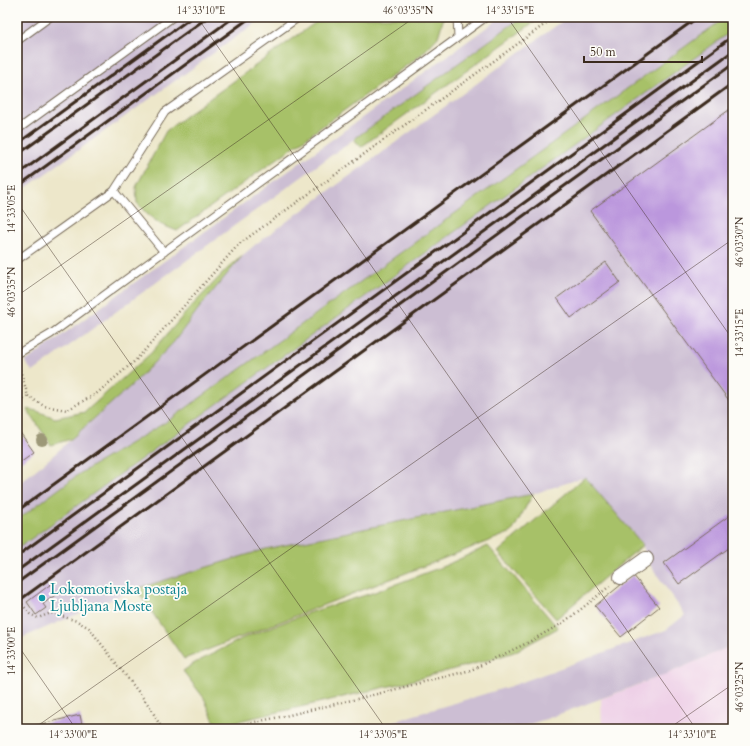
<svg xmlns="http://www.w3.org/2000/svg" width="750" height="746" font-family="Cardo,serif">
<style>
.built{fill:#eed0e7}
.industrial{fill:#ccbed3}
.green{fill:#a7c167;stroke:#717642}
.building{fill:#bb97dd}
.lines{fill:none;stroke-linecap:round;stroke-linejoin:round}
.service-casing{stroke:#796c5a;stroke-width:9}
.minor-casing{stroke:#796c5a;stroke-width:16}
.path{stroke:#796c5a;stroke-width:2.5;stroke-dasharray:1 3;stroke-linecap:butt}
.service{stroke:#fff;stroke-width:7}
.minor{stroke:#fff;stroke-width:14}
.rail{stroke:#3b2a1e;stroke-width:3}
.tree{fill:#9d9878}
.ticks{fill:none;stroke:#3b2a1e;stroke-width:1;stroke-opacity:0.45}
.culture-dot{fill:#0f9aa8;stroke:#fdfcf7;stroke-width:1.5}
.labels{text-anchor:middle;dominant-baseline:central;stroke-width:3.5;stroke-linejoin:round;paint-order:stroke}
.culture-label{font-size:15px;fill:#0d838f;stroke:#fdfcf7;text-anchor:start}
.neatline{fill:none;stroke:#3b2a1e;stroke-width:1.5}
.ticks-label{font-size:10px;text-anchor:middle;fill:#3b2a1e}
</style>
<rect width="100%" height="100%" fill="#fdfcf7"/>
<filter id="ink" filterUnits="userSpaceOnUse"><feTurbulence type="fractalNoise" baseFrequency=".025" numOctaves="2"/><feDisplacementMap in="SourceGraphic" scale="8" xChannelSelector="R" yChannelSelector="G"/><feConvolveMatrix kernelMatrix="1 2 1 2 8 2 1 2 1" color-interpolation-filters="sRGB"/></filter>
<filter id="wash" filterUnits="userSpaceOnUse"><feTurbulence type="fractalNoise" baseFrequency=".012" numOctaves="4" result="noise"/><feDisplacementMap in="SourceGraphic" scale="16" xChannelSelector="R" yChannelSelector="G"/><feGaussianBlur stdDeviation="0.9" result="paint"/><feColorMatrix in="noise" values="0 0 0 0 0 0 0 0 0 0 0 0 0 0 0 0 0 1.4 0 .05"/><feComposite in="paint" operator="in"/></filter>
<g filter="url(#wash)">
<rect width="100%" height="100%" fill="#ede7ca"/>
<path class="built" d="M733,645v84h-131l-1,-30 66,-25z"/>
<path class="industrial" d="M17,17h247l-247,177z
M501,17h21l-489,355 -8,-10z
M568,17h158l-555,402 -92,55 -62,46v-35l32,-26 84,-75 40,-41 27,-36 43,-52 13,-11z
M733,30v615l-66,29 -121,45 -29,9 -6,1h-143l143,-43 155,-56 19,-15 -39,-56 -3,-14 -58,-68 -52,17 -267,55 -130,40 -119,51v-91z"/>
<path class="green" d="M323,17h121l-6,20 -17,18 -244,176 -17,-7 -13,-10 -10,-11 -1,-16 30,-56 22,-17z
M522,17h19l-180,130 -7,-8z
M726,17h7v13l-716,519v-29l62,-46 92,-55z
M243,255l-43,52 -27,36 -40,41 -62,55 -20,6 -24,-36 10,2 18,7 30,-6 66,-59 37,-43 37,-39z
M585,477l58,68 -87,74 -58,-67z
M533,494l-21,38 -328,127 -48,-70 130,-40z
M488,546l70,82 -44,24 -22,7 -38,10 -51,14 -120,28 -53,12h-10l-6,-2 -10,-23 -21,-27 10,-7 50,-26 65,-25 64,-20 72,-27z"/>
<g id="blocks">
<path class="building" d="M733,107v299l-143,-195z
M606,262l14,20 -49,36 -14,-20z
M19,431l15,21 -17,12v-31z
M733,513v32l-54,39 -15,-21z
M633,575l26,32 -38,30 -26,-31z
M51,584l7,9 -15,11 3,4 -10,7 -9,-13z
M80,715l3,14h-59v-1z"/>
</g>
</g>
<g filter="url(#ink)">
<use href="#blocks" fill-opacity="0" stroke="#796c5a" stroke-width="1"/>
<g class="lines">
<defs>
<path id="service" d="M457,17l1,20
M17,41l33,-24
M17,130l156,-113
M114,191l50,61
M17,260l97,-69 51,-79 134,-95
M17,354l34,-20 435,-317"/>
<path id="minor" d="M621,577l25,-18"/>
</defs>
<use href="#service" class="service-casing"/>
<use href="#minor" class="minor-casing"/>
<path class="path" d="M28,396l16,10 23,4 29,-16 40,-34 103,-116 316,-227
M17,404l11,-8 -10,-33
M17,598l13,16 8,4 13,-5 26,8 12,7 61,79 12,22
M220,729l65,-13 80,-19 106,-27 56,-27 34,-19 19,-14 31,-25"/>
<use href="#service" class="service"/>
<use href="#minor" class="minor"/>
<path class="rail" d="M17,144l175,-127
M17,155l191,-138
M17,175l217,-158
M17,187l234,-170
M17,511l681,-494
M17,556l716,-520
M17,571l716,-520
M17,583l716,-519
M17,602l716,-519"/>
</g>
<circle class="tree" cx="42" cy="440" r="6"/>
</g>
<path class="ticks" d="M197,17l499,712M507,17l226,323M17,202l369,527M17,296l398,-279M17,644l59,85M33,729l700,-490M668,729l65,-45"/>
<circle class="culture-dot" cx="42" cy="598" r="4"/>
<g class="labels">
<g class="culture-label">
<text x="50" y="589">Lokomotivska postaja<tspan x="50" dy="17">Ljubljana Moste</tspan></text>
</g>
</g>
<rect width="750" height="746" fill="none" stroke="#fdfcf7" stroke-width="44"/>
<path d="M584 56v6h118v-6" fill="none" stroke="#3b2a1e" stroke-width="2"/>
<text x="590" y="56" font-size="12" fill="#3b2a1e" stroke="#fdfcf7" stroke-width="3" paint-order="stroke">50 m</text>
<rect x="22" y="22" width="706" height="702" class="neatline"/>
<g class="ticks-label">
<text x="201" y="14">14°33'10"E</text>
<text x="408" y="14">46°03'35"N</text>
<text x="510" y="14">14°33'15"E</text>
<text transform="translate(11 209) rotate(-90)" y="4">14°33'05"E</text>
<text transform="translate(739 242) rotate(-90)" y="4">46°03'30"N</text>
<text transform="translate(11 292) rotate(-90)" y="4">46°03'35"N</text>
<text transform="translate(739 333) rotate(-90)" y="4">14°33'15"E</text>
<text transform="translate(11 651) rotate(-90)" y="4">14°33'00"E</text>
<text transform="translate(739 687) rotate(-90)" y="4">46°03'25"N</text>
<text x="73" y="738">14°33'00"E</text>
<text x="383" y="738">14°33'05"E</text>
<text x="692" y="738">14°33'10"E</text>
</g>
</svg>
